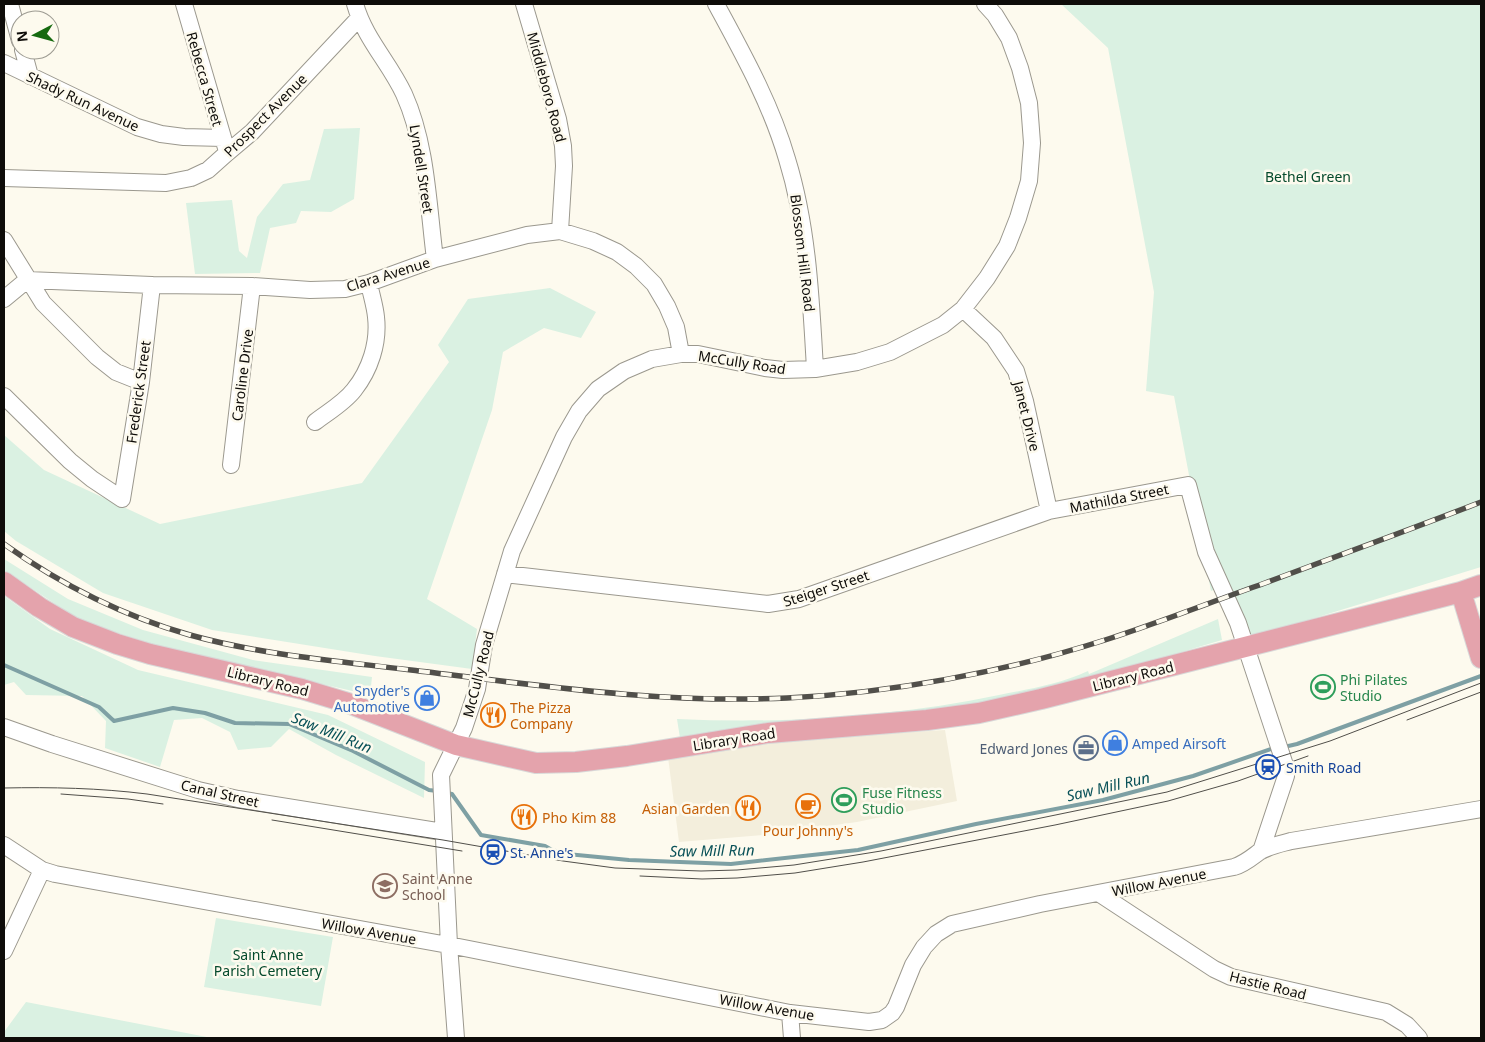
<svg xmlns="http://www.w3.org/2000/svg" width="1485" height="1042" font-family="'Noto Sans',sans-serif">
<style>
.built{fill:#f3eedc}
.green{fill:#daf1e2}
.lines{fill:none;stroke-linecap:round;stroke-linejoin:round}
.stream{stroke:#7ea0a4;stroke-width:4}
.minor-casing{stroke:#9b988e;stroke-width:18}
.major-casing{stroke:#d8d8d8;stroke-width:22}
.minor{stroke:#fff;stroke-width:16}
.major{stroke:#e4a3ac;stroke-width:20}
.tram{stroke:#514f4a;stroke-width:1}
.rail-casing{stroke:#514f4a;stroke-width:5.5}
.rail{stroke:#fdfaee;stroke-width:4;stroke-dasharray:11;stroke-linecap:butt}
.labels{text-anchor:middle;dominant-baseline:central;stroke-width:5;stroke-linejoin:round;paint-order:stroke}
.street-label{font-size:14px;fill:#0e0c09;stroke:#fdfaee}
.park-label{font-size:14px;fill:#054a2c;stroke:#fdfaee}
.leisure-label{font-size:14px;fill:#27864d;stroke:#fdfaee;text-anchor:start}
.shop-label{font-size:14px;fill:#366cbe;stroke:#fdfaee;text-anchor:end}
.food-label{font-size:14px;fill:#c56008;stroke:#fdfaee;text-anchor:start}
.service-label{font-size:14px;fill:#4e5e75;stroke:#fdfaee;text-anchor:end}
.transit-label{font-size:14px;fill:#164399;stroke:#fdfaee;text-anchor:start}
.education-label{font-size:14px;fill:#785e54;stroke:#fdfaee;text-anchor:start}
.water-label{font-size:15px;font-style:italic;fill:#095158;stroke:#fdfaee}
</style>
<rect width="100%" height="100%" fill="#fdfaee"/>
<path class="built" d="M945,730l12,71 -100,21 -94,13 -84,7 -11,-85 125,-17z"/>
<path class="green" d="M1061,4h420v563l-231,71 -22,-54 -17,7 -37,-195 -28,-5 8,-99 -46,-244z
M360,128l-6,71 -23,13 -30,-1 -5,12 -26,5 -10,45 -65,1 -9,-71 46,-3 7,51 8,7 10,-41 26,-33 27,-4 14,-51z
M550,288l46,24 -15,26 -37,-10 -41,24 -11,58 -65,189 50,30 -5,40 -97,-13 -163,-26 -109,-37 -87,-52 -12,-10v-96l40,35 116,54 202,-41 87,-121 -11,-17 30,-46z
M4,559l64,40 75,31 110,30 119,17 -2,18 -202,-46 -87,-28 -77,-51z
M4,596l46,33 88,41 190,45 97,47 -1,36 -88,-43 -47,-26 -18,18 -33,3 -8,-18 -28,-14 -28,2 -14,47 -55,-19 1,-27 -24,-25 -56,-1 -12,-13 -10,3z
M1218,619l4,21 -148,44 -131,27 -263,27 -3,-19c108,5 216,-2 322,-24 30,-6 61,-11 89,-24l1,3z
M216,918l117,19 -12,69 -117,-19z
M26,1002l186,36h-208v-6z"/>
<g class="lines">
<path class="stream" d="M4,665l95,42 15,14 59,-13 32,5 30,10 54,1 64,27 76,39 8,1
M1284,747l13,-3 184,-68
M447,793l5,1 29,41 64,11 7,4 15,4 62,6 102,4 127,-14 118,-26 127,-24 90,-24 81,-28"/>
<defs>
<path id="minor" d="M10,4l10,37
M184,4l42,144
M355,4c10,35 34,58 49,90 23,51 24,111 31,165
M524,4l34,115 5,27 1,20 -4,65
M716,4c27,50 55,100 71,155 21,68 24,140 28,210
M23,50l7,26
M4,63l133,64 24,7 23,3 39,1
M4,178l162,5 25,-5 17,-8 19,-17 25,-21 107,-114
M4,240l39,63 54,54 19,15 25,10
M4,299l23,-19 125,5 100,1 58,4 35,-1 24,-6 66,-24 92,-24 33,-4 33,10 24,11 19,14 18,18 13,22 9,21 5,27
M963,309l31,29 22,33 9,30 24,110
M4,396l66,65 22,18 30,20 19,-117 11,-97
M315,422c13,-10 29,-19 39,-32 16,-20 25,-47 22,-73 -1,-11 -5,-23 -7,-34
M231,465l21,-179
M505,574l263,30 31,-5 250,-88 139,-26 18,67 32,71 47,142 1,11 -25,75
M4,727l48,17 146,46 40,9 205,33
M4,845l38,25 13,4 404,73 331,66 79,9 13,-2 10,-7 4,-6 17,-42 11,-18 12,-13 16,-10 88,-20 194,-37c10,-3 17,-9 25,-15 10,-6 21,-8 32,-11l190,-32
M1100,894l114,75 17,8 155,35 21,13 12,13
M4,951l38,-81
M790,1013l2,25
M456,1038l-7,-93 -8,-170 23,-47 13,-39 7,-44 28,-94 52,-114 15,-26 19,-22 26,-18 28,-12 29,-5h17l67,14 18,2 32,-1 42,-7 33,-10 53,-27 20,-16 24,-31 20,-32 11,-28 11,-37 3,-38 -3,-40 -9,-35 -11,-30 -14,-23 -10,-11"/>
<path id="major" d="M4,582l35,25 34,20 44,17 33,10 152,35 46,14 108,42 80,18 40,-1 51,-6 141,-23 159,-13 52,-7 62,-14 420,-107 20,-7
M1461,592l20,66"/>
</defs>
<use href="#minor" class="minor-casing"/>
<use href="#major" class="major-casing"/>
<use href="#minor" class="minor"/>
<use href="#major" class="major"/>
<path class="tram" d="M1407,720l74,-28
M4,788c48,-1 95,0 143,6l296,46 120,21 52,7 86,3 36,-1 57,-5 87,-14 286,-59 163,-51 151,-58
M61,794l67,5 35,5
M272,820l190,31
M640,876l62,3 35,-1 58,-5 68,-11 192,-37 113,-24 70,-20 70,-25"/>
<defs>
<path id="rail" d="M4,544c56,40 119,72 186,91 72,20 147,26 221,35 125,15 250,34 376,28 104,-5 218,-26 318,-58 53,-17 106,-38 160,-57 72,-27 144,-53 216,-81"/>
</defs>
<use href="#rail" class="rail-casing"/>
<use href="#rail" class="rail"/>
</g>
<defs>
<symbol id="stadium-ring" viewBox="-11 -11 22 22"><circle r="9.5" fill="#fdfaee" stroke="#2e9e5b" stroke-width="1.5"/><path d="M0-5a6.5 5 0 1 0 0 10a6.5 5 0 1 0 0-10ZM-3.5-1.8h7v3.6h-7Z" fill="#2e9e5b"/></symbol>
<symbol id="shop-ring" viewBox="-11 -11 22 22"><circle r="9.5" fill="#fdfaee" stroke="#3f7fe0" stroke-width="1.5"/><path d="M-5-2.5h2.3a2.7 3.5 0 0 1 5.4 0H5L5.5 6h-11ZM-1.5-2.5h3a1.5 2.3 0 0 0-3 0Z" fill="#3f7fe0"/></symbol>
<symbol id="restaurant-ring" viewBox="-11 -11 22 22"><circle r="9.5" fill="#fdfaee" stroke="#e8710a" stroke-width="1.5"/><path d="M-5-6h1v4h1v-4h1v4h1v-4h1v5L-1.5 .5V6h-2V.5L-5-1ZM5-6V6H3V1.5H1.5Q1.5-4 5-6Z" fill="#e8710a"/></symbol>
<symbol id="office-ring" viewBox="-11 -11 22 22"><circle r="9.5" fill="#fdfaee" stroke="#5c6f8a" stroke-width="1.5"/><path d="M-6-3h4V-5.5h4V-3h4V5H-6ZM-1-4.5V-3h2v-1.5ZM-6 0V1H6V0Z" fill="#5c6f8a"/></symbol>
<symbol id="station-ring" viewBox="-11 -11 22 22"><circle r="9.5" fill="#fdfaee" stroke="#1a4fb4" stroke-width="1.5"/><path d="M-3-6H3Q5-6 5-4V2Q5 4 3 4L4.5 6H3L1.5 4h-3L-3 6H-4.5L-3 4Q-5 4-5 2V-4Q-5-6-3-6ZM-3.5-4v3h7v-3ZM-3.5 1v1.5H-2V1ZM2 1v1.5H3.5V1Z" fill="#1a4fb4"/></symbol>
<symbol id="cafe-ring" viewBox="-11 -11 22 22"><circle r="9.5" fill="#fdfaee" stroke="#e8710a" stroke-width="1.5"/><path d="M-5.5-4.5H6V0H3Q3 3.5 0 3.5H-2.5Q-5.5 3.5-5.5 0ZM3-3.2v2h1.7v-2ZM-6 4.5H4V6H-6Z" fill="#e8710a"/></symbol>
<symbol id="school-ring" viewBox="-11 -11 22 22"><circle r="9.5" fill="#fdfaee" stroke="#8d6e63" stroke-width="1.5"/><path d="M0-5L7-2L0 1L-7-2ZM-4 1L0 2.5L4 1V4Q0 6-4 4Z" fill="#8d6e63"/></symbol>
</defs>
<g fill-rule="evenodd">
<use href="#stadium-ring" x="1309" y="673" width="28" height="28"/>
<use href="#shop-ring" x="413" y="684" width="28" height="28"/>
<use href="#restaurant-ring" x="479" y="701" width="28" height="28"/>
<use href="#shop-ring" x="1101" y="729" width="28" height="28"/>
<use href="#office-ring" x="1072" y="734" width="28" height="28"/>
<use href="#station-ring" x="1254" y="753" width="28" height="28"/>
<use href="#stadium-ring" x="830" y="786" width="28" height="28"/>
<use href="#cafe-ring" x="794" y="792" width="28" height="28"/>
<use href="#restaurant-ring" x="734" y="794" width="28" height="28"/>
<use href="#restaurant-ring" x="510" y="803" width="28" height="28"/>
<use href="#station-ring" x="479" y="838" width="28" height="28"/>
<use href="#school-ring" x="371" y="872" width="28" height="28"/>
</g>
<g class="labels">
<g class="street-label">
<text transform="translate(205 79) rotate(74)">Rebecca Street</text>
<text transform="translate(547 87) rotate(75)">Middleboro Road</text>
<text transform="translate(83 101) rotate(25)">Shady Run Avenue</text>
<text transform="translate(265 115) rotate(-45)">Prospect Avenue</text>
<text transform="translate(422 169) rotate(81)">Lyndell Street</text>
<text transform="translate(803 253) rotate(83)">Blossom Hill Road</text>
<text transform="translate(388 274) rotate(-17)">Clara Avenue</text>
<text transform="translate(742 362) rotate(9)">McCully Road</text>
<text transform="translate(242 375) rotate(-83)">Caroline Drive</text>
<text transform="translate(138 392) rotate(-82)">Frederick Street</text>
<text transform="translate(1027 416) rotate(76)">Janet Drive</text>
<text transform="translate(1119 498) rotate(-11)">Mathilda Street</text>
<text transform="translate(826 588) rotate(-18)">Steiger Street</text>
<text transform="translate(478 674) rotate(-76)">McCully Road</text>
<text transform="translate(1133 676) rotate(-14)">Library Road</text>
<text transform="translate(268 681) rotate(14)">Library Road</text>
<text transform="translate(734 739) rotate(-9)">Library Road</text>
<text transform="translate(220 793) rotate(13)">Canal Street</text>
<text transform="translate(1159 882) rotate(-11)">Willow Avenue</text>
<text transform="translate(369 931) rotate(10)">Willow Avenue</text>
<text transform="translate(1268 985) rotate(14)">Hastie Road</text>
<text transform="translate(767 1007) rotate(10)">Willow Avenue</text>
</g>
<g class="park-label">
<text x="1308" y="176">Bethel Green</text>
<text x="268" y="954">Saint Anne<tspan x="268" dy="16">Parish Cemetery</tspan></text>
</g>
<g class="leisure-label">
<text x="1340" y="679">Phi Pilates<tspan x="1340" dy="16">Studio</tspan></text>
<text x="862" y="792">Fuse Fitness<tspan x="862" dy="16">Studio</tspan></text>
</g>
<g class="shop-label">
<text x="410" y="690">Snyder's<tspan x="410" dy="16">Automotive</tspan></text>
<text x="1132" y="743" text-anchor="start">Amped Airsoft</text>
</g>
<g class="food-label">
<text x="510" y="707">The Pizza<tspan x="510" dy="16">Company</tspan></text>
<text x="730" y="808" text-anchor="end">Asian Garden</text>
<text x="542" y="817">Pho Kim 88</text>
<text x="808" y="830" text-anchor="middle">Pour Johnny's</text>
</g>
<g class="service-label">
<text x="1068" y="748">Edward Jones</text>
</g>
<g class="transit-label">
<text x="1286" y="767">Smith Road</text>
<text x="510" y="852">St. Anne's</text>
</g>
<g class="education-label">
<text x="402" y="878">Saint Anne<tspan x="402" dy="16">School</tspan></text>
</g>
<g class="water-label">
<text transform="translate(332 732) rotate(22)">Saw Mill Run</text>
<text transform="translate(1108 786) rotate(-13)">Saw Mill Run</text>
<text transform="translate(712 850) rotate(-1)">Saw Mill Run</text>
</g>
</g>
<rect width="1485" height="1042" fill="none" stroke="#0e0c09" stroke-width="10"/>
<g transform="translate(35 35) rotate(264)"><circle r="24" fill="#fdfaee" stroke="#9d9b92"/>
<path d="M0-4L9 19L0 12L-9 19Z" fill="#166a0f"/>
<text y="-8" font-size="14" font-weight="bold" text-anchor="middle" fill="#0e0c09">N</text>
</g>
</svg>
